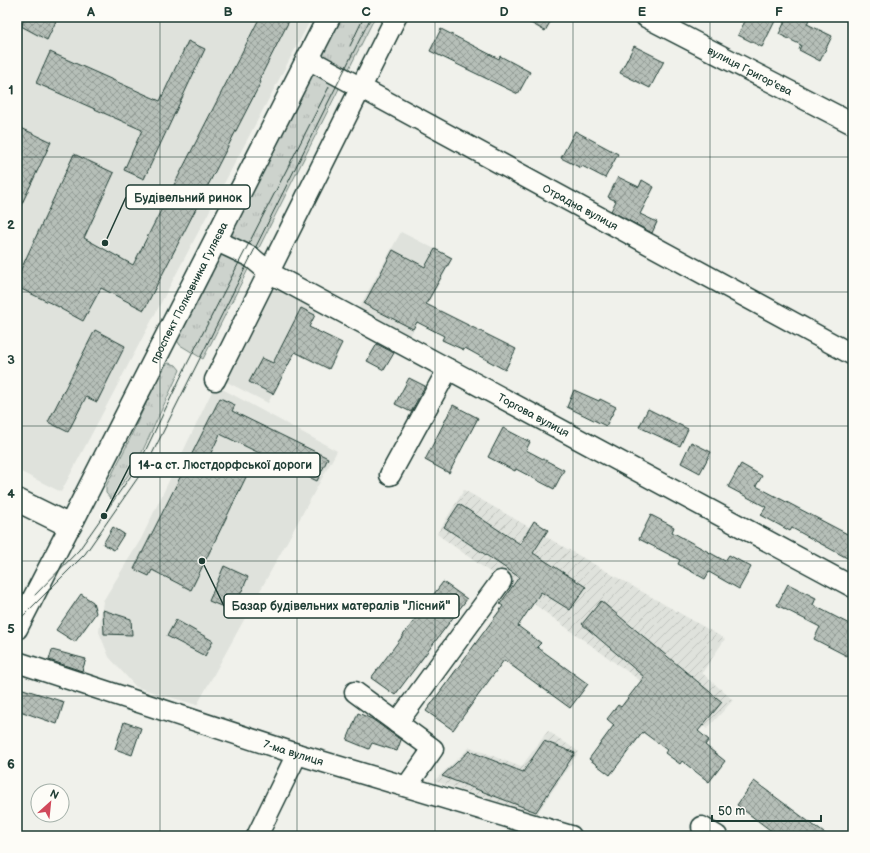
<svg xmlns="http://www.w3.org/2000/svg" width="870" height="853" font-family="'Balsamiq Sans',sans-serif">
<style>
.built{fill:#dfe2dc}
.industrial{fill:url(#industrial-furrows)}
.grass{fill:url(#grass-tufts);stroke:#768880}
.building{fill:url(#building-cross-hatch);stroke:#1f3d34}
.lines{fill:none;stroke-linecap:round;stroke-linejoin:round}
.minor-casing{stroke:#1f3d34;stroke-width:23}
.major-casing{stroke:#1f3d34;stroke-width:25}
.minor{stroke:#fdfcf7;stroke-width:20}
.major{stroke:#fdfcf7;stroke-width:22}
.tram{stroke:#1f3d34;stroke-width:1}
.grid{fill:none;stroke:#1f3d34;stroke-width:1;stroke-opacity:0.55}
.labels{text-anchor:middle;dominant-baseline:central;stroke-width:4;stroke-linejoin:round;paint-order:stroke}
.street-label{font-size:11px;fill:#1f3d34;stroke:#fdfcf7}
.leader{fill:none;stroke:#1f3d34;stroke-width:1.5}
.callout-dot{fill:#1f3d34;stroke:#fdfcf7;stroke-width:1.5}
.callout{fill:#fdfcf7;stroke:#1f3d34;stroke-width:1.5}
.callout-label{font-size:12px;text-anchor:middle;font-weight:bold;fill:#1f3d34}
.neatline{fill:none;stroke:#1f3d34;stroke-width:1.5}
.grid-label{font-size:13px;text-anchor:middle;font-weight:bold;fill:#1f3d34}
</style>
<defs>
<pattern id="industrial-furrows" width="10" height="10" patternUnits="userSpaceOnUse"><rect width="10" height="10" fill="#dfe2dc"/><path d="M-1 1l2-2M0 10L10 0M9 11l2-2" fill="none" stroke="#bfc3bd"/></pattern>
<pattern id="grass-tufts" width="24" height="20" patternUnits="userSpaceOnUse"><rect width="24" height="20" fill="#cdd3cd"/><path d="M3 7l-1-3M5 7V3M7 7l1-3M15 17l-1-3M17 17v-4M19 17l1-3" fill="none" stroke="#b0b6b1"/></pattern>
<pattern id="building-cross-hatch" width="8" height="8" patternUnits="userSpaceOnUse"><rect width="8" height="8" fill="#b6bfb8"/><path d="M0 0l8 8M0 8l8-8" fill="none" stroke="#939c96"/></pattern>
</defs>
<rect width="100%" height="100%" fill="#f0f1eb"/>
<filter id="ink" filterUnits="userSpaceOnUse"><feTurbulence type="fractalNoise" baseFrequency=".025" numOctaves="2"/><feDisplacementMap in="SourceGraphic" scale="8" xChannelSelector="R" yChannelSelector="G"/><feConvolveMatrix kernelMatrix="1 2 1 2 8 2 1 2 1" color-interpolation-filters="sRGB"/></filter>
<g filter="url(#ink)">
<path class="built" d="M17,17h295l-251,475 -44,-22z
M401,232l52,26 -44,80 -53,-25z
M273,279l47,26 -52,98 -47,-24z
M215,385l122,66 -140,254 -61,-18 -27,-30 -10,-25 4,-31 38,-62z"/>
<path class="industrial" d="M464,490l261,149 -23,34 31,27 -26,29 -270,-195z
M548,731l31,21 -43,63 -102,-34 36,-34 51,20z"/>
<path class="grass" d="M336,17h39l-172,342 -23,-14 -4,-6z
M169,363l7,2 4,5 -43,93 -26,36 -5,-6v-7l20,-39 37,-81z"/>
<path class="building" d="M26,17h32l-11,23 -26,-14z
M260,17h31l-32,63 2,2 -117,228 -43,-22 -18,33 -22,-12v-1l-44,-21v-9l57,-124 40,19 -30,65 49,27z
M520,17h33l-8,14z
M747,17h20l8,4 -13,26 -24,-12z
M787,17h23l-3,7 25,12 -12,25 -21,-11 2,-5 -22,-11z
M441,29l58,30 1,-3 30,16 -12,22 -88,-43z
M188,41l17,8 -61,130 -20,-9 18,-40 -106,-47 14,-31 110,49z
M634,46l30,15 -14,27 -30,-15z
M17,126l34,16 -34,72z
M575,131l43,23 -13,24 -23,-12 -1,2 -20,-10z
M618,177l21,10 3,-7 12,7 -14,27 17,8 -5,11 -41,-22 5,-10 -8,-4z
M435,249l17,9 -26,46 90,45 -11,21 -40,-22 -1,2 -22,-10 2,-4 -27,-14 -4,7 -49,-25 29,-54 32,17z
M301,308l14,7 -6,12 33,16 -13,26 -34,-17 -22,42 -24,-12 13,-24 11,5z
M95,330l30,16 -28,56 -11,-5 -18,35 -20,-10z
M377,344l17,9 -10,17 -17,-9z
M409,378l16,8 -14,26 -16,-8z
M574,390l25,11 1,-2 16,8 -10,19 -39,-19z
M220,398l15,7 -3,6 96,47 -11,23 -97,-47 -11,23 38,18 -56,115 -39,-20 -3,6 -15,-7z
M453,405l25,13 -29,55 -24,-13z
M648,409l40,20 -8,17 -41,-19z
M503,428l27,14 -4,8 38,20 -10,19 -38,-20 -1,2 -27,-14z
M691,442l20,10 -11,21 -19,-10z
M741,464l21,12 -6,10 97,51v11l-6,10 -55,-30 -2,3 -29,-16 5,-8 -38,-20z
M459,504l61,40 14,-23 14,9 -15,23 53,34 -16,23 -29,-18 -23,34 23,17 -4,4 51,37 -18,24 -66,-48 -51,70 -27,-19 77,-105 -3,-2 19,-27 -75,-50z
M651,515l23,12 -2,5 53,29 4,-6 22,12 -12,22 -30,-17 -4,7 -27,-15 2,-4 -41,-21z
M113,527l11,7 -10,16 -11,-6z
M224,566l24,11 -15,34 -24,-10z
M443,582l24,17 -72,96 -24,-17z
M788,584l28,14 -3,7 40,21v18l-6,12 -33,-17 6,-12 -43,-22z
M81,594l12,8 3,11 -21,29 -19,-12z
M601,601l121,101 -24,29 11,9 -4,5 20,16 -16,21 -27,-21 -2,3 -15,-11 2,-3 -24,-18 -33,43 -21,-16 25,-34 -7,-6 11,-14 3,2 23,-30 -62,-53z
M103,610l28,9 1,16 -28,-1z
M176,620l37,21 -8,15 -38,-20z
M52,650l34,9 -4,12 -33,-11z
M20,688l44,14 -7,22 -40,-14v-13z
M358,713l14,6 29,21 -4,11 -25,-8 -3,6 -22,-9z
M124,722l17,6 -9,27 -17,-6z
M544,741l31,12 -39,59 -94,-36 27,-25 54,21z
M754,781l74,55h-50l-41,-31z"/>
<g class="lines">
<defs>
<g id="minor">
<path id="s1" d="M646,17l207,107"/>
<path id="s2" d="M308,59l545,296"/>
<path id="s3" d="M215,240l36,17 19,16 583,314"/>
<path d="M215,380l181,-363"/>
<path d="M390,475l58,-106"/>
<path d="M17,629l53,-103"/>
<path id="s4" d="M17,662l280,92 274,82"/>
<path d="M355,692l78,57 -26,37"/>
<path d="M397,723l104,-142"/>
<path d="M702,827l15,9"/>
<path d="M257,836l40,-82"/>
</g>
<g id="major">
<path id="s5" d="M17,500l53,26 259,-509"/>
</g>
</defs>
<use href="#minor" class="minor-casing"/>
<use href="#major" class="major-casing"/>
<use href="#minor" class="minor"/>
<use href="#major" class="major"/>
<path class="tram" d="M350,46l14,-29
M35,595l44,-45 60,-86 48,-100 142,-277
M17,622l68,-68 61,-88 225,-449"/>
</g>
</g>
<path class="grid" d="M160,17v819M297,17v819M435,17v819M573,17v819M710,17v819M17,157h836M17,292h836M17,426h836M17,561h836M17,696h836"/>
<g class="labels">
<g class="street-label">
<text stroke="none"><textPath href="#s1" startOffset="117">вулиця Григор'єва</textPath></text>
<text stroke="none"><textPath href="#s2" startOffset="310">Отрадна вулиця</textPath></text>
<text stroke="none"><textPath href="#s5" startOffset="321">проспект Полковника Гуляєва</textPath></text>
<text stroke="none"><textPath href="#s3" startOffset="364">Торгова вулиця</textPath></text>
<text stroke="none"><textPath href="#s4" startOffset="291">7-ма вулиця</textPath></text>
</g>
</g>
<path class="leader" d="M105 243L126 197M104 516L130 465M202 561L224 606"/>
<g class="callout-dot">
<circle cx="105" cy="243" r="4"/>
<circle cx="104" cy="516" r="4"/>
<circle cx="202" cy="561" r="4"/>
</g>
<g class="callout">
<rect x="126" y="185" width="124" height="24" rx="4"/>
<rect x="130" y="453" width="190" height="24" rx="4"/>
<rect x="224" y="594" width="235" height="24" rx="4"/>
</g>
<g class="callout-label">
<text x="188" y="202">Будівельний ринок</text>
<text x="225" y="469">14-а ст. Люстдорфської дороги</text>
<text x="341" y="610">Базар будівельних матералів "Лісний"</text>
</g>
<rect width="870" height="853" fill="none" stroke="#fdfcf7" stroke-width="44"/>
<g transform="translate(50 803) rotate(27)"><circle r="19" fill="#fdfcf7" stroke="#a4b0a9"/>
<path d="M0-3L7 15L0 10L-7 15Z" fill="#d1495b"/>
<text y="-6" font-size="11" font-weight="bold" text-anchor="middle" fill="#1f3d34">N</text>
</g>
<path d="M712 815v6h109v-6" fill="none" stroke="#1f3d34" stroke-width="2"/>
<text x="718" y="815" font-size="12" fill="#1f3d34" stroke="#fdfcf7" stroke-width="3" paint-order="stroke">50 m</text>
<rect x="22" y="22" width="826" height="809" class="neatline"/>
<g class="grid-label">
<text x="91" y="16">A</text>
<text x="228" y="16">B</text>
<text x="366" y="16">C</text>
<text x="504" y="16">D</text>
<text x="642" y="16">E</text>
<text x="779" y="16">F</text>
<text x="11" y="94">1</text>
<text x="11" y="229">2</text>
<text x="11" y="364">3</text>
<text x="11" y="498">4</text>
<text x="11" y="633">5</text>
<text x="11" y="768">6</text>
</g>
</svg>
